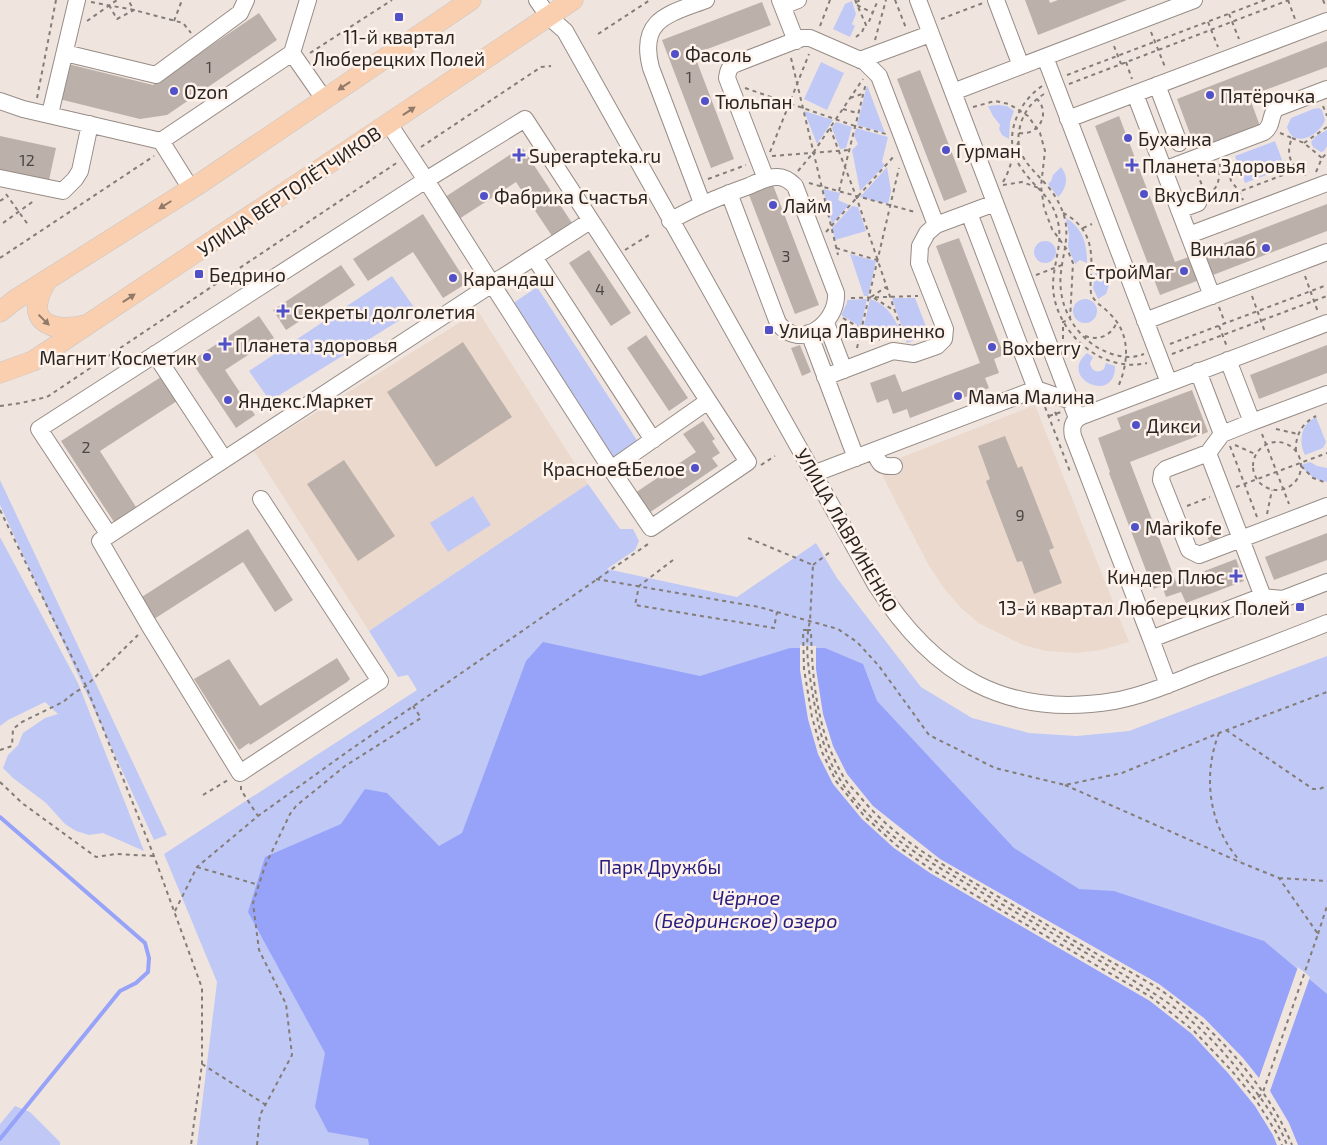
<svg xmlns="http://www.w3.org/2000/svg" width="1327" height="1145" font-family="'Exo 2',sans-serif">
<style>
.built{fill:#ebd9cd}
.green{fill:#c0c8f6}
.water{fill:#97a3f9}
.pier{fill:#f0e5de}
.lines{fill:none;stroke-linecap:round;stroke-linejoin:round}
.stream{stroke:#97a3f9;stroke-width:4}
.building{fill:#bbb1aa}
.minor-casing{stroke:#978c86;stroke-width:18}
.major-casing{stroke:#c7c6c5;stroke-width:21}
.path{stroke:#837c77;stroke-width:2;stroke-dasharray:4 4;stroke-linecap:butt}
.minor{stroke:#fff;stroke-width:16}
.major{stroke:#facfb0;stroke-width:20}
.oneway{fill:#917a68}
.poi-dot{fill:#5051c8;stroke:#fef2eb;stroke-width:2}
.labels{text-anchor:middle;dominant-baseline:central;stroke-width:5;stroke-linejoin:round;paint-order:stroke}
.number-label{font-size:16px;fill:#4d4743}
.poi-label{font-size:19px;fill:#282421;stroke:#fef2eb;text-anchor:start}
.street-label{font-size:19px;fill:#282421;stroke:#fef2eb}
.park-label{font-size:19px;fill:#261c7e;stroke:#fef2eb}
.water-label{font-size:20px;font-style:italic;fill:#261d7f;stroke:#fef2eb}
</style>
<rect width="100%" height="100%" fill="#f0e5de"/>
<path class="built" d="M478,311l110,173 -219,147 -115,-180z
M1035,405l94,237 -28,8 -26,3 -29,-2 -23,-6 -43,-21 -18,-15 -16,-18 -17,-25 -47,-91 13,-7 -3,-7z"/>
<path class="green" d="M852,1l4,13 -4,10 3,2 -5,11 -17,-8 12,-25z
M821,62l23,11 -17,37 -23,-11z
M867,85l18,48 -28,-8z
M998,105l9,1 7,5 -4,11 -1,17 -7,-4 -3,-6 1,-4 -7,-9 -5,-10z
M1319,108l3,2 3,10c-3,11 -23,26 -34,15 -1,-1 -4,-7 -4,-8l4,-9 22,-9z
M804,111l29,9 -16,24z
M836,122l16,5 -6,21 -6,1 -8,-21z
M856,128l32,9 -6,25 3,3 -25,26 -8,-41 6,-6 -4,-8z
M1327,130v16l-3,5 -3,1 -8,-5 -2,-5 5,-6z
M1275,141l10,27 -40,15 -10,-27z
M887,167l4,24 -3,13 -28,-7z
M1061,167c8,10 6,21 -3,30l-10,-13 3,-3 2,-6z
M823,189l17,4 -2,7 11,5 -17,19z
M852,206l6,1 8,24 -31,9 -3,-12z
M1066,218c17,10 21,26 21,45l-7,-3 -5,4 -7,-17 1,-12z
M1034 252a11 11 0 1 1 22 0a11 11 0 1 1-22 0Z
M850,254l26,7 -8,35h-4z
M1096,270l9,5 4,10 -3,9 -8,5 -5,-11z
M392,276l24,34 -146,91 -21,-30z
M537,287l103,158 -25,17 -103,-158z
M892,298h23l14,36 -22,9z
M867,299l-6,28 -20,-12 6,-12v-3z
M870,299c15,4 26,19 30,33l-18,8 -19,-11z
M1073 311a12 12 0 1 1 24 0a12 12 0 1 1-24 0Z
M1087,353l6,4 -3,6c1,8 8,11 14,6l2,-6 9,3c1,39 -58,13 -28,-13z
M1316,417l10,25 -3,6 -18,7c-7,-14 -4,-31 11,-38z
M1310,462l7,4 10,2v14c-11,-2 -20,-7 -26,-17z
M0,480l167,355 -13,5 -154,-335z
M588,484l32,45h13l6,12 -4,9 -28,19 130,28 79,-54 21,35 84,109 51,31 57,15 48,3 52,-5 198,-75v489h-1130l20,-163 -53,-128 253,-164 -9,-15 -10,2 -29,-46z
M473,496l18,29 -43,27 -18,-29z
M0,537l78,146 66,168 -41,-18 -14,2 -13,-4 -11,-7 -19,-21 -33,-25 -10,-10 5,-13 10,-10 5,-12 22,-15 13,-4 -13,-12 -37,18 -8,6z
M15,1106l15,6 30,30v3h-60v-21z"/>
<path class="water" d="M543,642l157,34 90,-28h35l38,16 14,37 137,147 65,41 35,2 150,50 63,53v151h-958l-1,-6 -40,-7 -13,-25 10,-54 -77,-141 17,-55 76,-33 24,-35 22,4 52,53 23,-13 64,-172z"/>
<path class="pier" d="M800,645l16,1v23l7,45 10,32 14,28 26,32 67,53 219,125 45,34 39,40 16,20 39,-111 12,10 -40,114 19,32 9,22h-21l-4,-10 -18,-29 -27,-33 -36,-39 -42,-33 -220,-128 -36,-25 -32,-29 -29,-35 -15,-30 -10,-35 -8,-49z"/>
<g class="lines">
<path class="stream" d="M0,817l145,126 4,15 -1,14 -12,11 -16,8 -120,148"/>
</g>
<path class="building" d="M1025,0h24l1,3 8,-3h69l-89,35z
M762,2l9,23 -77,29 40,105 -23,9 -49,-128z
M259,13l18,27 -110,75 -27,4 -81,-20 9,-35 85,21z
M1327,41v26l-78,29 11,30 -64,24 -19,-51z
M920,70l47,122 -23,9 -47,-122z
M1119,116l56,146 19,-7 8,24 -42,16 -65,-169z
M0,136l56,12 -7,32 -49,-10z
M522,147l52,79 -20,13 -38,-57 -60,39 -14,-22z
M773,185l46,120 -24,9 -46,-119z
M1327,204v27l-114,44 -9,-24z
M423,214l44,69 -24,15 -30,-46 -45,29 -15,-22z
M959,238l45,117 -10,4 5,14 -14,5 4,10 -79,30 -3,-9 -14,5 -5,-15 -11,4 -7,-20 25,-9 7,18 78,-29 -44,-117z
M589,250l42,63 -20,13 -42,-63z
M341,265l14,20 -69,45 -13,-20z
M259,316l15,22 -49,32 30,45 -19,13 -45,-67z
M646,335l42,63 -19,13 -42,-63z
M463,342l49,75 -76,50 -49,-75z
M800,345l11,27 -9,4 -11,-28z
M1327,345v28l-68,26 -9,-24z
M161,377l16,24 -77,50 36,56 -22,15 -53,-81z
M1192,390l16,42 -78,30 46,120 60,-23 8,22 -58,22 -5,-11 -15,5 -4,-11 -9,3 -44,-116 1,-1 -12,-34 23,-9 -4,-11z
M703,421l12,18 -3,2 8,12 -8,5 6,8 -69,47 -14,-20 61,-41 -13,-18z
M1005,436l13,32 4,-2 32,82 -5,2 13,33 -28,11 -12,-33 -5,1 -31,-81 4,-2 -12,-33z
M344,460l51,76 -37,25 -51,-77z
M248,529l45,71 -18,12 -32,-50 -92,59 -14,-21z
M1215,529l4,9 -10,3 -3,-8z
M1327,533v27l-53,20 -9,-23z
M337,658l13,21 -3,3 -97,63 -1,-2 -10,7 -45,-71 35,-20 31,47z"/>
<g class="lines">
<defs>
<path id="minor" d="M537,0l12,17 16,14 311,554c57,90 130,134 238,116 29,-5 58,-18 86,-29 42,-16 85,-32 127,-49
M780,0l16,41
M918,0l159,418
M996,0l25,66
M783,6l15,-6
M65,53l91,22 84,-62 6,-13
M292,53l32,46
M1045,57l124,326
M860,60l70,-26
M1157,85l22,58
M953,92l241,-92
M1135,94l77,202
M0,101l23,8 138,32 131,-88 16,-53
M50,114l27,-114
M1068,119l259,-98
M161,141l30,48
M1164,170l100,-38c10,-7 5,-18 13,-24l50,-19
M0,178l63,13 12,-12 5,-8 10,-47
M766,179l-39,-101c1,-7 2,-11 8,-14l67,-26h8l55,24 14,14 57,149
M702,203l-51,-135c-13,-49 18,-54 55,-68
M1179,210l19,-7
M969,213l67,176
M670,221c26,-15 51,-25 79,-35 9,-4 20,-10 29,-9 7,0 12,4 17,9l41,107c2,30 -36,59 -58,30l-49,-130
M1189,235l138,-52
M526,262l8,-5 119,183
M501,278l-9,6 -66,-104 99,-61 223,343 -97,66 -40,-59 97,-68
M492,284l119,185
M1145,321l182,-69
M826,323l18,47
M809,333l47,125
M155,354l69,105
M1228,360l24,62 -30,12 -14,19 -42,16 -4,4 -1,7 28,70 10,5 42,-16 22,58
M1198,371l24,63
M825,377l68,-26 21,3 23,-8 7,-7 1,-10 -26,-66 1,-17 7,-13 9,-8 59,-22
M1252,422l75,-28
M874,451c5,12 6,16 20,15
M1208,453l33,86 86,-33
M813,474l223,-85 35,12
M261,499l119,182 -140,92 -91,-148 -49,-84 392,-257 98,-63
M109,535l-70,-106 387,-249 -37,-56
M1151,639l-78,-203c-2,-9 0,-16 9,-20l245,-93
M1168,685l-17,-46 107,-41 5,-1 20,2 44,-17"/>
<path id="major" d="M48,279c-26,40 -1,55 38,46
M0,312l15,-12 187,-118 269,-182
M0,373l33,-12 540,-361"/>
</defs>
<use href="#minor" class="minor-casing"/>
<use href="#major" class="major-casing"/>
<path class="path" d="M855,0l11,25 2,-1 10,-24
M895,0l11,28
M1288,0l7,19
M1323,0l3,7
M91,2l43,8 49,13 8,10
M856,2l5,-2
M109,5l8,14 17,-9 -6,-10
M857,5l16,8
M1229,14l10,25
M941,19l42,-16
M87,21l30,-21
M174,21l8,-21
M1208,22l10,25
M820,26l10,-26
M1151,32l14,35
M598,34l52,-34
M856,37l6,-5 3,-7
M875,40l11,-40
M1114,46l7,18
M310,53l82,-53
M791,58l47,197
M1126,62l6,17
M1067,75l198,-75
M1069,84l220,-84
M1042,86c-26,18 -41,55 -20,83 14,21 29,25 36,53 5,22 -5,42 -5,64 1,45 48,88 94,77
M745,88l110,38 31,8
M1044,94c-11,7 -19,16 -23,29 -10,33 11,44 29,66 7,9 12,19 15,30 4,19 -2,35 -4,53 -4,31 12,62 39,77 14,7 29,11 44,5
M37,98l19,-98
M850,98l12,-4
M1323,106l4,10
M973,107l22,-6 14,3 19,12 12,17 5,18 -4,35 3,22 8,21 16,22 5,12 -3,56 -7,3v20
M843,109l14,4
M830,128l26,68 48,142
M1019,133c20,3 32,-20 18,-34
M1280,133l12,5c-7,17 -1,29 14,37
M1292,138l12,5 18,15
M1304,143l23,-16
M421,147l120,-80 10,-1
M770,152l39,-98
M772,156l77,-6
M1227,162l4,19 8,10 4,9
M798,171l15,-18 50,-74
M1316,172l6,-14 5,-5
M1197,173l7,17
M708,179l38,-14
M1003,182c8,-13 9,-27 16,-41
M809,183l106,29
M1003,185l19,-3 17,6
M839,191l27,-108
M6,194l23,32
M1208,195c12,-8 11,-18 12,-31
M0,201l8,-5
M1212,202l84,-32
M1063,213c24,12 30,32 28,57 0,8 -1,16 0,23 3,10 12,13 18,20 22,20 20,49 9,74
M3,223l32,-23
M1083,228l9,-4
M826,232l69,-77
M836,248l41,12
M625,250l24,-15
M0,258l154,-102
M1036,275l26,-10
M1305,276l13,36
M1252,296l13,36
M871,297l15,-10
M851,298l67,-2
M874,298l21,13
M1219,307l6,16
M843,318l37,22
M1219,326l8,21
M1085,336c14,5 26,0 32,-14
M1170,344l157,-59
M857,348l42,-180
M1172,354l155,-58
M0,406l21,-3 26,-6 351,-235
M1045,407l26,67
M1055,412l4,9
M1049,416l12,-4
M1276,429l22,5
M1262,434l27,70
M1253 466a24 24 0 1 1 48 0a24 24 0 1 1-48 0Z
M1235,445l20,9
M1230,446l27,71
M1296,451c-1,-15 6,-28 20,-35
M761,465l14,-9
M1301,466l12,12 14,5
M1236,487l91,-34
M1187,506l23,-9
M0,510l86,176 68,170 48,132v76l-11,81
M1267,514l5,-24
M748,538l65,27 -3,56c-6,24 -1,51 3,75 5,28 11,58 26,82 32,51 86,82 137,111 39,23 78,45 117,68 36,21 73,41 104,69 16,14 32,32 46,50 18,21 34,43 44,69
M673,560l-34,26 -4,19 139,23 3,-16
M813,565l17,-13
M596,579l163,28 79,22 19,13 22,24 50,69 66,33 70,17 57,-12 97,-40 108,-41
M807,630h4c1,49 6,102 32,146 3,6 9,12 14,17 31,39 73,65 116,89 41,24 83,48 124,72 20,11 40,21 59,33 54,35 112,99 136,158
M807,630h-4l1,39 8,48 10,35 14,29 29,36 31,28 36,25 219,127 43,34 37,39 25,30 20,32 6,13
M1226,730l87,59h6l8,-3
M1219,733c-17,44 -10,93 21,128
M0,750l12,-4 1,-17 9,-7 41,-20 11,-9 12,-7 52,-51
M0,782l22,21 74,54 20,-3 38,2
M1065,785l177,78 37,15 39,56 -55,158 -7,8
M241,786v4l17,26
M203,795l25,-15
M197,867l62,18
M1279,878l48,3
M175,911l22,-44 61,-51 89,-64 304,-210
M1318,934l9,-28
M202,1064l64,41
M257,1145l3,-30 32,-60 -6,-51 -27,-54 -6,-47 12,-37 25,-52 6,-8 49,-40 76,-48 -8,-12"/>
<use href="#minor" class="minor"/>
<use href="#major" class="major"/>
</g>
<defs><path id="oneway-solid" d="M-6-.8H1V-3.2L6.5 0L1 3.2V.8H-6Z" transform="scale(1.25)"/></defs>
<g class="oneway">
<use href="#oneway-solid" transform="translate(344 86) rotate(146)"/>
<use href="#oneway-solid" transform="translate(409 111) rotate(-34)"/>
<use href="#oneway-solid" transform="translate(165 205) rotate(148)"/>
<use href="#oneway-solid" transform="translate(129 298) rotate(-33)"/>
<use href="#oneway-solid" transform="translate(44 320) rotate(44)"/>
</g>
<g class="poi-dot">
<rect x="394" y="12" width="10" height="10" rx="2.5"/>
<circle cx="675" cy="54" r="5"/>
<circle cx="174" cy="91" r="5"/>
<circle cx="1210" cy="95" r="5"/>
<circle cx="705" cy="101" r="5"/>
<circle cx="1128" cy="138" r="5"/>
<circle cx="946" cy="150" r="5"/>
<path d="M516.5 147.5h5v5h5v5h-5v5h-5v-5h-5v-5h5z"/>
<path d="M1129.5 157.5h5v5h5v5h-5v5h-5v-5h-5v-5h5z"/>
<circle cx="1144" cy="194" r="5"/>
<circle cx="484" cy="196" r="5"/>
<circle cx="773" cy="205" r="5"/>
<circle cx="1266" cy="248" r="5"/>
<circle cx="1184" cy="271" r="5"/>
<rect x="194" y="269" width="10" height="10" rx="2.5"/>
<circle cx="453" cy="278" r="5"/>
<path d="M280.5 303.5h5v5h5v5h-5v5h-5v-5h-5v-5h5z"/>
<rect x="764" y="325" width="10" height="10" rx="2.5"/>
<path d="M222.5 336.5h5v5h5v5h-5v5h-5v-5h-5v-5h5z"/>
<circle cx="992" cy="347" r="5"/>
<circle cx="207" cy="357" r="5"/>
<circle cx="958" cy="396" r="5"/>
<circle cx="228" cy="400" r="5"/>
<circle cx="1136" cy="425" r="5"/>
<circle cx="695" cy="468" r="5"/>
<circle cx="1135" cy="527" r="5"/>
<path d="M1233.5 568.5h5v5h5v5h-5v5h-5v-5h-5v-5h5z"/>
<rect x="1295" y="602" width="10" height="10" rx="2.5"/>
</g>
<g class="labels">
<g class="number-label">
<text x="209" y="66">1</text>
<text x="689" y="76">1</text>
<text x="27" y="159">12</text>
<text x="786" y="255">3</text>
<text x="600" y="288">4</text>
<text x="86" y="446">2</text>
<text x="1020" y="514">9</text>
</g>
<g class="poi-label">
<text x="399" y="36" text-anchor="middle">11-й квартал<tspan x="399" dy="22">Люберецких Полей</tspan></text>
<text x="685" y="54">Фасоль</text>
<text x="184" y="91">Ozon</text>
<text x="1220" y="95">Пятёрочка</text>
<text x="715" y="101">Тюльпан</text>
<text x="1138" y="138">Буханка</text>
<text x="956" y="150">Гурман</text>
<text x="529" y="155">Superapteka.ru</text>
<text x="1142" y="165">Планета Здоровья</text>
<text x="1154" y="194">ВкусВилл</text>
<text x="494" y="196">Фабрика Счастья</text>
<text x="783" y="205">Лайм</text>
<text x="1256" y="248" text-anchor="end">Винлаб</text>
<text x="1174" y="271" text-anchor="end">СтройМаг</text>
<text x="209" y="274">Бедрино</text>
<text x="463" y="278">Карандаш</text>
<text x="293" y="311">Секреты долголетия</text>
<text x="779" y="330">Улица Лавриненко</text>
<text x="235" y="344">Планета здоровья</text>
<text x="1002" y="347">Boxberry</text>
<text x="197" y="357" text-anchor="end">Магнит Косметик</text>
<text x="968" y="396">Мама Малина</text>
<text x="238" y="400">Яндекс.Маркет</text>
<text x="1146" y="425">Дикси</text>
<text x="685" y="468" text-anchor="end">Красное&amp;Белое</text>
<text x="1145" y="527">Marikofe</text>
<text x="1225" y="576" text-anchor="end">Киндер Плюс</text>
<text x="1290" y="607" text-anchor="end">13-й квартал Люберецких Полей</text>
</g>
<g class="street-label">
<text transform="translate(289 191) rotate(-34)">УЛИЦА ВЕРТОЛЁТЧИКОВ</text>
<text transform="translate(847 530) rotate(60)">УЛИЦА ЛАВРИНЕНКО</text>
</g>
<g class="park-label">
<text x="660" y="866">Парк Дружбы</text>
</g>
<g class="water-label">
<text x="746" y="897">Чёрное<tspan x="746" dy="23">(Бедринское) озеро</tspan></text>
</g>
</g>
</svg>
